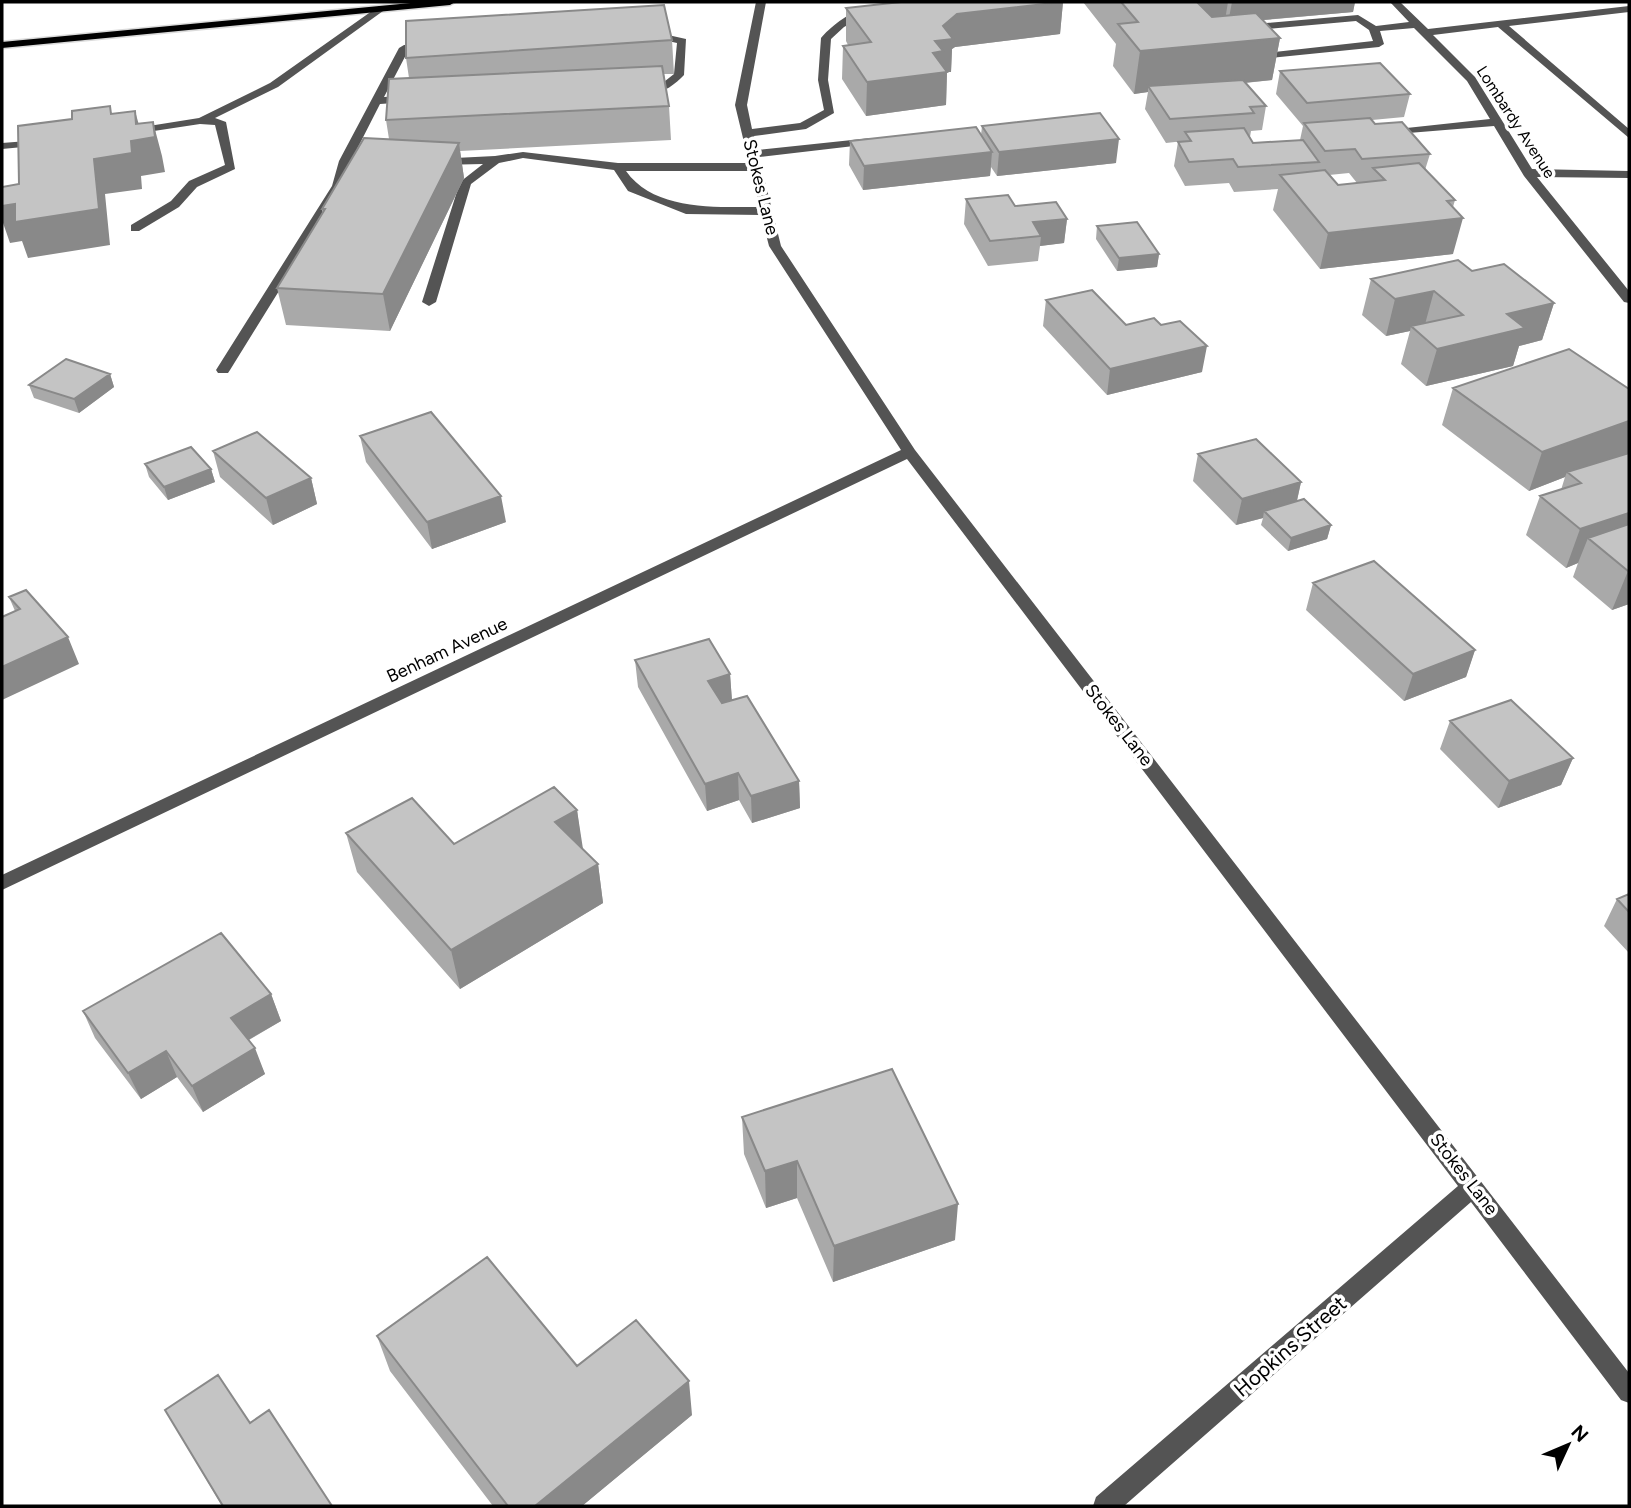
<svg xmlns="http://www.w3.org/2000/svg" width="1631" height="1508" font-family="Figtree,sans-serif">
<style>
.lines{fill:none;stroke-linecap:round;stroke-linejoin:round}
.major-casing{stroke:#dbdbdb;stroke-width:3}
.minor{fill:#545454;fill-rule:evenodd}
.major{fill:#000;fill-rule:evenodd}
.wall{fill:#a9a9a9;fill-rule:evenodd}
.shaded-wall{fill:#898989}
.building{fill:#c4c4c4;stroke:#898989;stroke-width:2}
.labels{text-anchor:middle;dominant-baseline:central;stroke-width:7;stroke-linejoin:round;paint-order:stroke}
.far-street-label{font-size:16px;fill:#000;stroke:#fff}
.street-label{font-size:18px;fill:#000;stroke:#fff}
.near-street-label{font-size:21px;fill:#000;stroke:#fff}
</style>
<rect width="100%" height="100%" fill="#fff"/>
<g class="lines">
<defs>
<path id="major" d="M421,2h34l-5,3 -448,43v-6z"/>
</defs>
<use href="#major" class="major-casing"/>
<path class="minor" d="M756,2h10l-19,103 5,24 48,-6 24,-13 -6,-30 3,-42c9,-11 36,-34 50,-25l-27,14 -13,12 -3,41 6,33 -28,16 -52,7 4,14 113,-12 6,3 -6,3 -112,13 22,89 134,204 714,923v30l-8,-3 -150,-198 -347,304h-31l3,-9 362,-311 -551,-727 -905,431v-15l899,-425 -132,-204 -8,-31 -75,-1 -58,-23 -14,-21 -91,-12 -24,5 -28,21 -35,118 -7,4 -7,-4 38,-120 23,-18 -44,1 -6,-4 2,-2 60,-3 28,-4 95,11h131l-14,-58zM626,171h125l9,36c-44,0 -106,4 -134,-36z
M1390,2h10l28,27 201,-23v6l-120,14 120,103v9l-131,-111 -65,8 42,42 57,92 97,2v7l-92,-1 92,114v12l-5,-1 -100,-126 -30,-50 -110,9v-4l4,-1 102,-11 -23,-38 -53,-53 -34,3 4,13 -5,3 -118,12 -4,-1v-4l116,-13 -4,-11 -13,-9 -111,10 -5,-3 5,-3 113,-10 18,11 33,-4z
M379,6l5,3 -1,2 -105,76 -63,31 11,4 9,47 -38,18 -18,20 -40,24h-8v-6l40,-24 18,-20 36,-16 -10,-40 -15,-1 -66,10 -6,-3 2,-2 69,-11 71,-35z
M650,31l36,8 -2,36c-11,12 -30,25 -46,14l1,-2 21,-2 14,-11 3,-31 -31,-7v-4z
M430,43l4,1v4l-26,3 -24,46 25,-1 6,3 -6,3 -29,2 -27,53h20l6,4 -6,4h-23l-6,21 -114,184 -2,3h-10l-2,-3 116,-184 7,-25 60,-113 5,-3z
M40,140l6,3 -2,2 -42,4v-6z"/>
<use href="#major" class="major"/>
</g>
<path class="wall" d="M1063,2l-3,32 -105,13 -3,2 -1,23h-4l-1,33 -80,11 -24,-37 1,-33 5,-1 -2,-4v-33z
M1083,2h272l-2,10 -90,8 17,18 -8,42 -27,3 21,23 -4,24 -11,1 -1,6 3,6 47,-3 3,-14 -27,-32 4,-23 130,23 -6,23 -32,3 3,4 55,30 -5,16 30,30 -2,7v47l-133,15 -47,-59 5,-21 -44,3 -5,-9 -44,3 -11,-20 4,-24 6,-1 -18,2 -21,-34 3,-17 -14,2 -21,-28 3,-22zM1349,173l8,10 -19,2 -9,-10z
M672,40l2,34h-10l5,32 2,34 -211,11 4,27 -74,153 -104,-6 -9,-37 45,-75v-4l67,-70 -3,-19 23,-42 -3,-20z
M982,126l134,37 -119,13 -6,-9 -1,9 -127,14 -14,-25 1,-24 131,-6z
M966,199l49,7 52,13 -3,24 -24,3 -2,15 -50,5 -24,-42z
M1097,226l62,28 -2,13 -40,4 -21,-32z
M1472,271l82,32 -12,37 -23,6 -6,20 -87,20 -25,-22 9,-33 -24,5 -24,-21 9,-36z
M1046,300l80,25 76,47 -95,23 -64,-69z
M110,374l4,13 -35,26 -45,-15 -5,-13z
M1453,388l176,1v215l-17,6 -39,-33 5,-14 -12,5 -40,-33 14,-39 21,-6 4,-13 -36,14 -87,-66z
M360,436l146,86 -74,27 -66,-87z
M213,451l98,27 6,26 -44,21 -53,-48z
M1198,454l103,28 -4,19 34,24 -4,14 -39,12 -27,-26 2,-7 -27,7 -43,-44z
M145,464l66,5 4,13 -47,18 -19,-23z
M1313,583l162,67 -9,27 -62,24 -98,-91z
M9,597l70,67 -64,-53z
M635,660l95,14 2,27 67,80 1,27 -48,15 -13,-23 -32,11 -69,-124z
M1450,721l123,37 -12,27 -63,23 -58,-59z
M577,810l5,39 16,15 5,39 -143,86 -103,-117 -11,-39 108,11z
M1629,894v59l-25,-27 13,-27z
M271,994l10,27 -32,19 16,34 -62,38 -26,-35 -36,22 -46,-61 -12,-27z
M742,1117l213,123 -122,42 -36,-84 -31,10 -22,-54z
M377,1336l200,30 115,49 -110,91h-89l-103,-135z
M165,1410l85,13 82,83h-110z"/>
<path class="shaded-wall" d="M1063,2l-3,32 -105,13 -3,2 -1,23h-4l-1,33 -80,11 1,-34 68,-41 8,-15 14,-12z
M1178,2h50l-3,18 -51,4z
M1232,2h123l-2,10 -125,11z
M1280,38l-8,42 -120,12 -4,-6v6l-14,2 6,-43z
M135,111l8,28 10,-17 9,34 3,16 -24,4 1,13 -37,5 5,51 -82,13 -6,-17 -12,2 -8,-23v-14l13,-2 79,-45 37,-18 5,-17z
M1119,139l-3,24 -119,13 2,-24z
M459,143l5,35 -74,153 -7,-37z
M992,152l-2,24 -127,14 1,-24z
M1463,218l-10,36 -133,15 8,-36z
M1067,219l-3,24 -24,3 1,-10 -8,-14z
M1159,254l-2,13 -40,4 2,-13z
M1434,291l-10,37 -13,-2 -1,5 -24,5 9,-37z
M1554,303l-12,37 -23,6 -6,20 -87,20 11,-37 70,-35z
M1207,346l-5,26 -95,23 3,-26z
M110,374l4,13 -35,26 -5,-14z
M1629,421v32l-62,19 -2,5 -36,14 13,-39z
M211,469l4,13 -47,18 -4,-13z
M311,478l6,26 -44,21 -7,-27z
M1301,482l-6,27 -31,2 -1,7 -27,7 6,-26z
M501,496l5,26 -74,27 -5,-27z
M1629,513v34l-41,-9 -10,25 -12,5 14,-39z
M1331,525l-4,14 -39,12 3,-13z
M1628,571h1v33l-17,6z
M68,637l11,27 -77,36v-33z
M1475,650l-9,27 -62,24 9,-27z
M730,674l2,27 -23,7 -1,-27z
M1573,758l-12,27 -63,23 11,-27z
M738,773l1,27 -32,11 -2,-27z
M799,781l1,27 -48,15 -1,-27z
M577,810l6,39 -28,-27z
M598,864l5,39 -143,86 -9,-39z
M271,994l10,27 -40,23 -10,-26z
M255,1048l10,26 -62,38 -11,-26z
M166,1051l11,26 -36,22 -13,-26z
M797,1161v37l-31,10 -1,-37z
M958,1204l-3,36 -122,42 1,-36z
M689,1381l3,34 -110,91h-47z"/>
<path class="building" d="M901,2h161l-105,12 -14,12 10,13 -18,2 8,10 -10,2 14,19 -80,10 -24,-36 28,-4 -25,-34z
M1121,2h76l15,15 44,-4 24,25 -140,13 -22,-27 20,-2z
M664,5l8,35 -266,18v-37z
M1380,63l30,31 -103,9 -27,-32z
M662,66l7,40 -283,14 3,-41z
M1243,80l23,26 -16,1 4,6 -84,6 -22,-33z
M110,106l1,8 24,-3 1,13 17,-2 2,15 -24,4 1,12 -38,6 5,50 -84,13v-18l-13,2v-19l17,-3 -1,-58 54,-7v-8z
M1100,113l19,26 -120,13 -17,-26z
M1370,118l5,6 27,-2 28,32 -68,5 -7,-10 -30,2 -21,-28z
M976,127l16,25 -128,14 -14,-25z
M1244,128l9,15 50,-3 16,22 -81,5 -5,-8 -44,3 -11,-20 13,-1 -6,-9z
M364,138l95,5 -76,151 -106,-6 48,-79h-3z
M1419,163l36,37 -8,1 16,17 -135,15 -48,-58 45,-5 13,15 47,-5 -12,-12z
M1008,195l7,11 41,-4 11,17 -34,3 8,14 -51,5 -24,-42z
M1137,222l22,32 -40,4 -22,-32z
M1458,260l14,11 32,-7 50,39 -47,11 18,14 -88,21 -26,-23 52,-11 -29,-24 -39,8 -24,-20z
M1092,290l34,35 28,-7 7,7 19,-4 27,25 -97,23 -64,-69z
M1569,349l60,40v32l-87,31 -89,-64z
M66,359l44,15 -36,25 -45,-14z
M431,412l70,84 -74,26 -67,-86z
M257,432l54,46 -45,20 -53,-47z
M1256,439l45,43 -59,17 -44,-45z
M191,447l20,22 -47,18 -19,-23z
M1629,453v60l-49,16 -40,-33 41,-13 -14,-11z
M1304,499l27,26 -40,13 -27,-27z
M1629,524v47h-1l-40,-33z
M1374,561l101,89 -62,24 -100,-91z
M26,590l42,47 -66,30v-50l18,-8 -11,-12z
M709,639l21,35 -22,7 14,22 25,-7 52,85 -48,15 -13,-23 -33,11 -70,-124z
M1511,700l62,58 -64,23 -59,-60z
M554,787l23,23 -22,12 43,42 -147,86 -105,-117 66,-35 42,46z
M1629,894v18l-12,-13z
M221,933l50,61 -40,24 24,30 -63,38 -26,-35 -38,22 -45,-62z
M892,1069l66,135 -124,42 -37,-85 -32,10 -23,-54z
M487,1257l90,109 59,-46 53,61 -154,125h-27l-131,-170z
M218,1375l32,48 19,-13 63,96h-109l-58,-96z"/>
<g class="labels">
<g class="far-street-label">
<text transform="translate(1516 122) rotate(57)">Lombardy Avenue</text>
</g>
<g class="street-label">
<text transform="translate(761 187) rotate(76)">Stokes Lane</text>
<text transform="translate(447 650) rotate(-25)">Benham Avenue</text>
<text transform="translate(1119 725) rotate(52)">Stokes Lane</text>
<text transform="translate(1464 1174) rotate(52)">Stokes Lane</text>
</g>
<g class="near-street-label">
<text transform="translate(1290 1346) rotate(-41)">Hopkins Street</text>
</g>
</g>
<rect width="1631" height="1508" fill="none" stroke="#000000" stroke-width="7"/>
<g transform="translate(1568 1445) rotate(46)" stroke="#ffffff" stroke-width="5" paint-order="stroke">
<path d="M0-5L12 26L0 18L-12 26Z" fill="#000000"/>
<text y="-10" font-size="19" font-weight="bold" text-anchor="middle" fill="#000000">N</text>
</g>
</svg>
